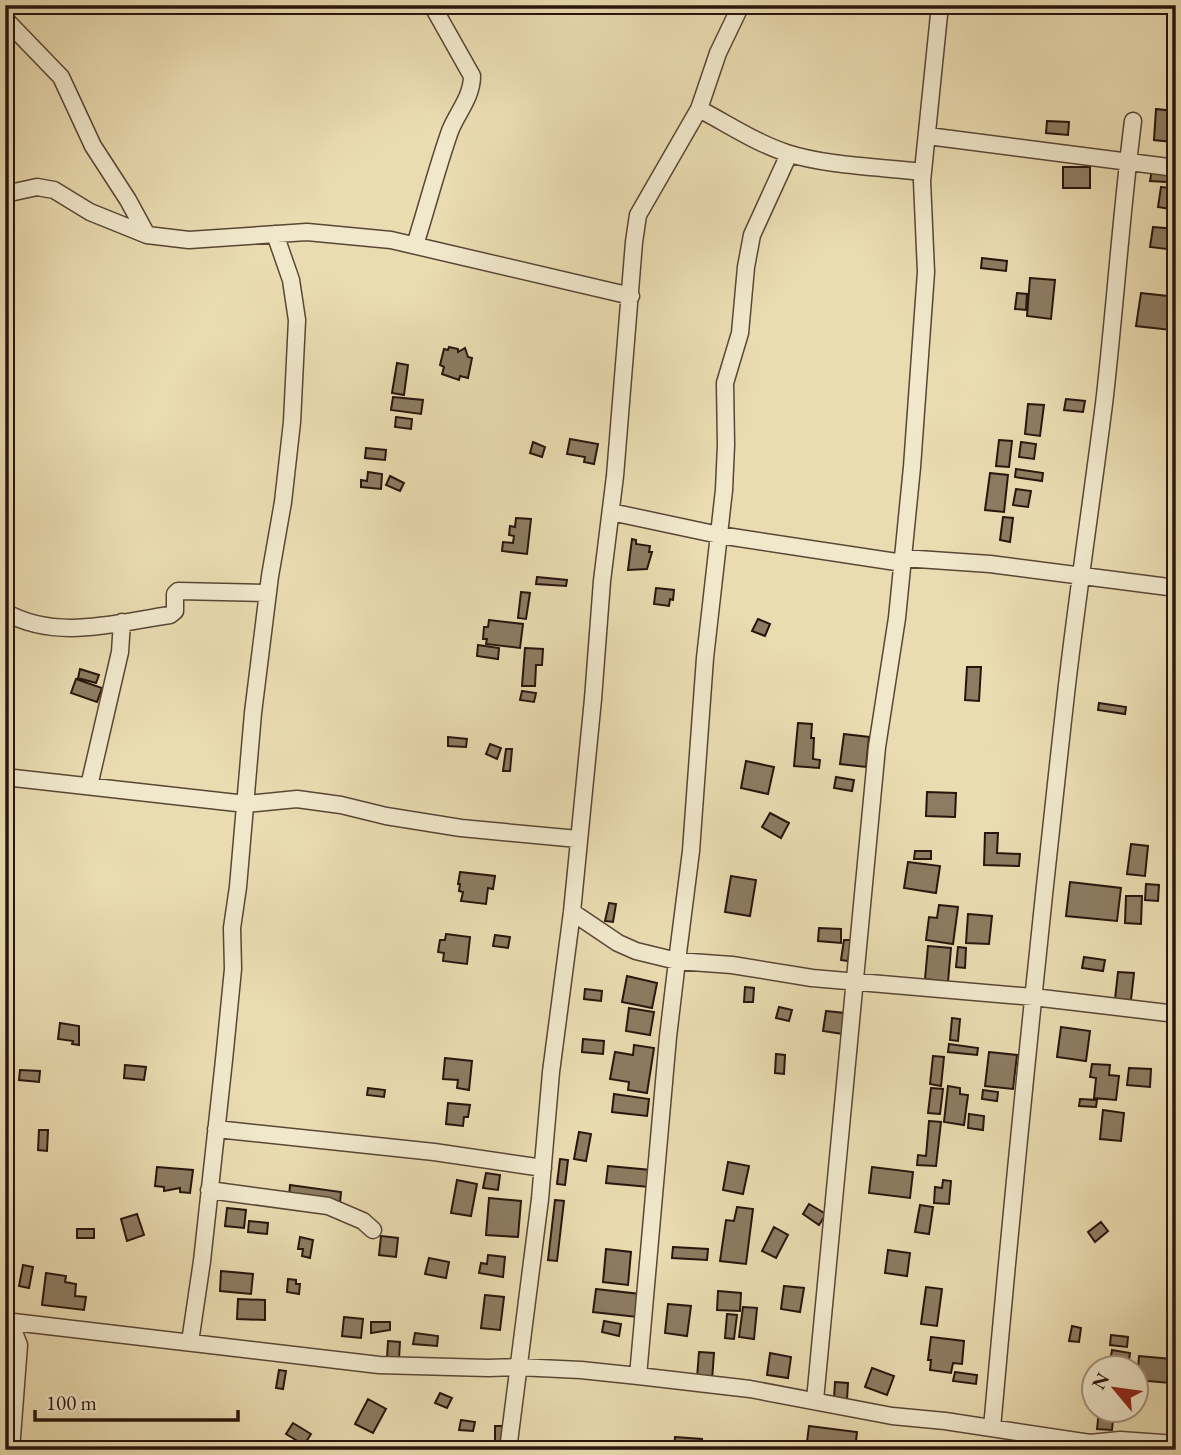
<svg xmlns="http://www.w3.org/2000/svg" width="1181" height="1455" font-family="'EB Garamond',serif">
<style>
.building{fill:#8d7c62;stroke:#29140d;stroke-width:2}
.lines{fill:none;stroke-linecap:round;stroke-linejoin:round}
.street-casing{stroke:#594636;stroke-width:19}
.street{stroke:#f1e8cc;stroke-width:16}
</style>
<rect width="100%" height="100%" fill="#eadcb1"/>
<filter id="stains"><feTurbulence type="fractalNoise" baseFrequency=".00286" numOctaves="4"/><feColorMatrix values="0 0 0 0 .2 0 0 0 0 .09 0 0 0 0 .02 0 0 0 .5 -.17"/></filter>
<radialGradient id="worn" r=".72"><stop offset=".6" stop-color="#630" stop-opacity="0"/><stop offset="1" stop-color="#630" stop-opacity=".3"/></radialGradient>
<path class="building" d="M1156,109l19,2 -3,31 -18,-2z
M1047,121l22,1 -1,13 -22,-2z
M1063,167h27v21h-27z
M1152,169l16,1 -1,12 -17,-1z
M1161,187l15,2v21l-18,-3z
M1153,227l23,2 -1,21 -25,-3z
M982,258l25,3 -1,10 -25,-3z
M1030,278l25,2 -4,39 -24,-3z
M1017,293l10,1 -1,16 -11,-1z
M1141,293l35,4 -5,33 -35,-4z
M449,347l9,2v3l7,-4 3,9 4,1 -4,20 -8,-2 -1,4 -17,-6 2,-7 -4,-2 4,-16 4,1z
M397,363l11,2 -4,30 -12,-2z
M393,397l30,3 -2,14 -30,-4z
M1066,399l19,2 -2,11 -19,-2z
M1028,404l16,1 -4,31 -15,-2z
M396,417l16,2 -1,10 -16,-2z
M570,439l28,5 -4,20 -10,-2 1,-5 -18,-3z
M999,440l13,1 -3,26 -13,-1z
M533,442l12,5 -3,10 -12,-4z
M1021,442l15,2 -2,15 -15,-2z
M366,448l20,2 -1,10 -20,-2z
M1016,469l27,4 -1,8 -27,-4z
M368,472l14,2 -1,15 -20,-2v-7l6,1z
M990,473l18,2 -4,37 -19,-2z
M390,476l14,7 -4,8 -14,-6z
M1016,489l15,2 -3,16 -15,-2z
M1003,517l10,1 -3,24 -10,-2z
M516,518l15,1 -4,35 -25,-3 1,-9 10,1 1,-7 -5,-1 1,-9 5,1z
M632,539l4,1v4l14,2 -1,6h3l-5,17 -19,1z
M537,577l30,3 -1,6 -30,-2z
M656,588l18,2 -1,10 -3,-1 -1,7 -15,-2z
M521,592l9,1 -4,26 -8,-1z
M758,619l12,5 -5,12 -13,-5z
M489,620l34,4 -3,24 -34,-4 1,-5h-4l1,-12h4z
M478,645l21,3 -1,11 -21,-3z
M525,648l18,1 -1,16h-6l-1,21h-13z
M967,667h14l-2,34 -14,-1z
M80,669l19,6 -3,8 -18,-5z
M76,679l26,9 -5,14 -26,-9z
M522,691l14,2 -2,9 -14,-2z
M1099,703l27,4 -1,7 -27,-4z
M798,723l14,1 -1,14h3l-1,21 7,1 -1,8 -25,-2z
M844,734l25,3 -3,30 -26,-3z
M448,737l19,2 -1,8 -18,-1z
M490,744l11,4 -4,11 -11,-5z
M506,749h6l-2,22h-7z
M746,761l28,6 -6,27 -27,-6z
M836,777l18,3 -2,11 -18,-3z
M927,792l29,1 -1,24 -29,-1z
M770,813l19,10 -8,15 -19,-11z
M985,833h13l-1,20 23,1 -1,12 -35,-1z
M1131,844l17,2 -3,30 -18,-2z
M915,851h16v8h-17z
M908,862l32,4 -4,27 -32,-5z
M460,872l35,4 -2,13 -5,-1 -2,16 -25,-3 2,-9 -4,-1 1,-7h-2z
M731,876l25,4 -6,36 -25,-4z
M1070,882l51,6 -4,33 -51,-5z
M1146,884l13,1 -1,16 -13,-1z
M1126,896h16l-1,28 -16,-1z
M609,903l7,1 -3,18 -8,-1z
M939,905l19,2 -5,37 -27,-4 3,-23 8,1z
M968,914l24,2 -3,28 -23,-1z
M819,928l22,1v14l-23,-2z
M446,934l24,3 -3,27 -24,-3 1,-8 -6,-1 2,-12h5z
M495,935l15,2 -2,11 -15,-2z
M844,940h7l-3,21 -7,-1z
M928,946l23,2 -3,34 -23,-3z
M958,947l8,1 -1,20 -9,-1z
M1084,957l21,3 -2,11 -21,-3z
M1118,972l16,1 -3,27 -16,-1z
M627,976l30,7 -5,25 -30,-6z
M745,987l9,1 -1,14h-9z
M585,989l17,2 -1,10 -17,-2z
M779,1007l13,3 -3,11 -13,-3z
M629,1008l25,4 -4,23 -24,-4z
M826,1011l19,2 -2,21 -20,-3z
M952,1018l8,1 -2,22 -8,-1z
M60,1023l19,3v19l-7,-1 1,-3 -15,-2z
M1061,1027l29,4 -4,30 -29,-4z
M583,1039l21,2 -1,13 -21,-2z
M949,1044l29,4 -1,7 -29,-3z
M634,1045l20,3 -7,45 -19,-3 1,-8 -19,-3 5,-27 18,3z
M989,1052l28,3 -4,34 -28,-3z
M776,1054l9,1 -1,19 -9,-1z
M933,1056l11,1 -3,29 -11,-2z
M445,1058l27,3 -3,29 -12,-2 1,-8 -15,-1z
M1092,1064l18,1 -1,10 10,1 -3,24 -22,-2 2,-20 -6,-1z
M125,1065l21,2 -2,13 -20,-2z
M1129,1068l22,1 -1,18 -23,-2z
M20,1070l20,1 -1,11 -20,-2z
M948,1086l12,2v6l8,1 -4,30 -20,-3z
M368,1088l17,2 -1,7 -17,-2z
M931,1088l12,1 -3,25 -12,-1z
M983,1090l15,2 -1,9 -15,-2z
M614,1094l35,5 -2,17 -35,-4z
M1080,1099l17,1 -1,7 -17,-1z
M448,1103l22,2 -2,12h-4l-1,9 -17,-2z
M1103,1110l21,3 -3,28 -21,-2z
M969,1114l15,2 -1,14 -15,-2z
M929,1121l12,1 -5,44 -19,-1 1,-10 8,1z
M39,1130h9l-1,21 -9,-1z
M579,1132l12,2 -5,27 -12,-2z
M560,1159l8,1 -3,25 -8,-1z
M728,1162l21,4 -6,28 -20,-4z
M608,1166l43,4 -2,17 -43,-4z
M157,1167l36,3 -3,23 -10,-1v-4l-16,3v-4l-9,-1z
M872,1167l41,5 -3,26 -41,-5z
M486,1173l14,2 -2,15 -15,-2z
M457,1180l20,4 -6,32 -20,-3z
M943,1180l8,1 -2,23 -15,-1 1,-16 7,1z
M290,1185l51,7 -1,11 -51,-6z
M489,1198l32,3 -3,36 -32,-2z
M555,1200l9,1 -7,60 -9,-1z
M809,1204l17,10 -7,11 -16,-11z
M920,1205l13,2 -4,27 -14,-2z
M737,1207l16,2 -7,55 -26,-3 6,-41 8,1z
M227,1208l19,2 -2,18 -19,-2z
M137,1214l7,21 -17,6 -6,-22z
M249,1221l19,2 -1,11 -19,-2z
M1101,1222l7,9 -13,11 -7,-10z
M774,1227l14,8 -12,23 -14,-7z
M77,1229h17v9h-17z
M381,1236l17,2 -2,19 -17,-2z
M300,1237l13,3 -3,18 -8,-2 1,-7h-5z
M673,1247l35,2 -1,11 -35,-2z
M606,1249l25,3 -3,33 -25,-3z
M888,1250l22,3 -3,23 -22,-3z
M488,1255l17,2 -2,20 -24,-4 2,-10 6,1z
M429,1258l20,4 -3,16 -21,-4z
M23,1265l10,2 -4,21 -10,-2z
M221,1271l32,3 -2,20 -31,-3z
M46,1273l20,3 -1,6 11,2 -1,12 11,1 -2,13 -42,-5z
M288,1279l8,1v4h4l-1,10 -12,-2z
M784,1286l20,2 -4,24 -19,-3z
M926,1287l16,2 -5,37 -16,-2z
M596,1289l44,5 -3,23 -44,-5z
M718,1291l23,2 -1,18 -23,-1z
M485,1295l19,2 -4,33 -19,-2z
M238,1299l27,1v20l-28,-1z
M668,1304l23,2 -4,30 -22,-3z
M743,1307l14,1 -3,31 -15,-2z
M727,1314l10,1 -3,24 -9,-1z
M344,1317l19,2 -2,19 -19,-2z
M604,1321l17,3 -2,12 -17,-4z
M371,1322h19v8l-19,3z
M1072,1326l9,2 -2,14 -10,-1z
M415,1333l23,3 -1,10 -24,-2z
M1111,1335l17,2 -1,10 -17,-2z
M931,1337l33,4 -2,23 -9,-1 -2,10 -21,-3 1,-10h-3z
M388,1341l12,1 -1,17 -12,-1z
M1112,1350l18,3 -2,15 -19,-1z
M699,1352l15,1 -2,27 -15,-2z
M770,1353l21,4 -3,21 -21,-3z
M1139,1356l32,3 -1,24 -33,-3z
M872,1368l22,8 -7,19 -22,-8z
M279,1370l7,1 -3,18 -7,-1z
M955,1372l22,3 -1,9 -23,-3z
M835,1382l13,1 -1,17 -13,-1z
M440,1393l12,5 -5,10 -12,-5z
M368,1399l18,10 -13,24 -18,-9z
M1099,1410h15l-2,20 -15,-1z
M461,1420l14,2 -2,9 -14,-1z
M293,1423l18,11 -7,11 -18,-11z
M495,1426h8v22h-8z
M809,1426l48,6 -2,18h-49z
M675,1437l27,2 -1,11h-27z"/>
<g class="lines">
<defs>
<path id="street" d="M5,19l56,58 32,69 35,54 19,35
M699,109c29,15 57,34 88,44 40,13 94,14 136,19
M928,136l248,32
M789,154l-37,81 -6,32 -6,66 -15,50 1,62 -2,45 -19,168 -14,193 -14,110 55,4 80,13 221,19 143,17
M5,194l32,-7 17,3 36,22 57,23 42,5 118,-8 84,8 240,56
M415,245c12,-38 22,-77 35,-114 7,-18 22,-34 22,-55l-40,-71
M611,512l108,23 184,28
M903,558l87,6 186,24
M5,612c51,29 110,11 165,3l5,-4v-17l3,-3 90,2
M5,777l241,27 51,-5 44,6 45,11 75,12 117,11
M89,786l31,-134 2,-30
M572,912l46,31 18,8 41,10 -9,76 -30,339
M216,1129l218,23 109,16
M209,1190l119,16 35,15 10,9
M5,1321l374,44 109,3 30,-1 63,3 57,6 112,13 142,27 53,5 145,22 30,-3 56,4
M10,1322l9,23 -8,105
M190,1342l12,-81 22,-201 9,-91 -1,-41 6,-41 15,-174 17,-137 13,-74 9,-80 5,-102 -6,-40 -16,-46
M815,1400l62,-653 20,-129 15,-151 14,-195 -4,-91 18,-176
M992,1428c22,-248 47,-495 75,-743 11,-94 25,-187 37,-281 11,-95 17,-189 29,-283
M508,1450l32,-251 11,-127 21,-160 21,-213 9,-118 13,-105 19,-234 4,-27 61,-106 19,-56 23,-48"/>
</defs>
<use href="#street" class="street-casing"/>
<use href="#street" class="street"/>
</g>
<rect width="1181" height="1455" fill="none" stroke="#eadcb1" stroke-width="28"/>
<rect x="7" y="7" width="1167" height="1441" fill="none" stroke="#29140d" stroke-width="3.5"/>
<rect x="14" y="14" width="1153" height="1427" fill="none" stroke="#29140d" stroke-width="2"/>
<g transform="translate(1115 1389) rotate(299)"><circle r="33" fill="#f1e8cc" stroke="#a19380" stroke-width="2"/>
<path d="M0-5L12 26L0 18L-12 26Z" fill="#8f2418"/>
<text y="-10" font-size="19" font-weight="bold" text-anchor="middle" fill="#29140d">N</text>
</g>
<path d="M35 1410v10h203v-10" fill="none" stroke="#29140d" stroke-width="3.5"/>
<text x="46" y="1410" font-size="21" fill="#29140d" stroke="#f1e8cc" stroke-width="5" paint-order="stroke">100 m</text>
<rect width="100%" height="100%" filter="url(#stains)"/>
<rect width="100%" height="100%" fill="url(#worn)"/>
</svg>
